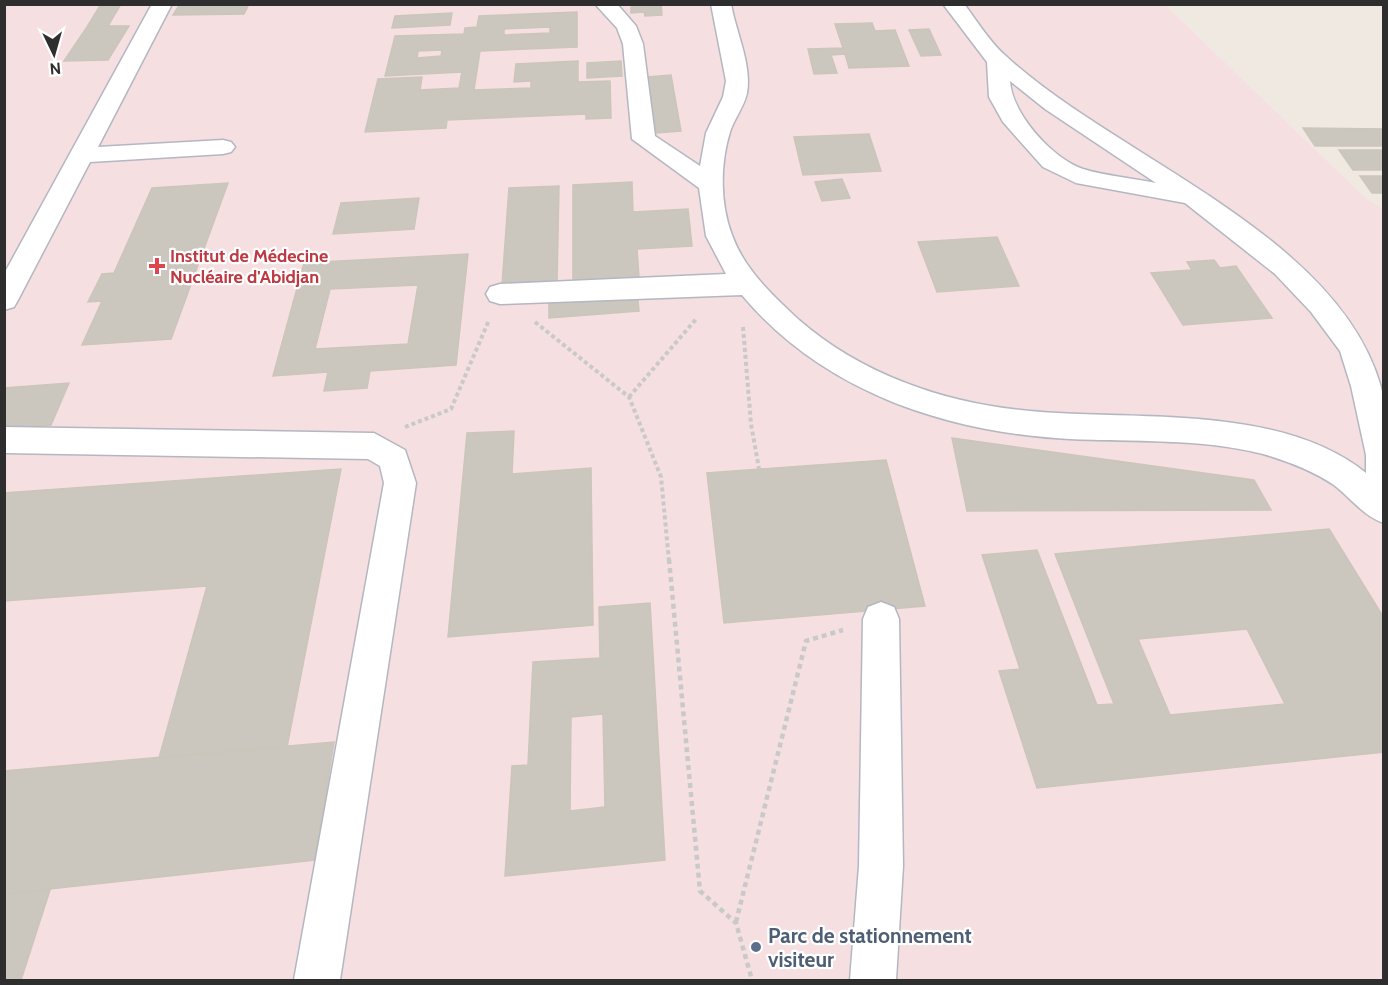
<svg xmlns="http://www.w3.org/2000/svg" width="1388" height="985" font-family="Cabin,sans-serif">
<style>
.medical{fill:#f5dfe0}
.building{fill:#cbc7bf;stroke:#cbc5ba;stroke-width:1.5;fill-rule:evenodd}
.lines{fill:none;stroke-linecap:round;stroke-linejoin:round}
.minor-casing{stroke:#b4b7c1;stroke-width:3}
.path-far1{stroke:#c9c9c9;stroke-width:4;stroke-dasharray:4 3;stroke-linecap:butt}
.path{stroke:#c9c9c9;stroke-width:4.5;stroke-dasharray:5 4;stroke-linecap:butt}
.minor{fill:#fff;fill-rule:evenodd}
.health-dot{fill:#e0444e;stroke:#fff;stroke-width:2}
.service-dot{fill:#5c6f8a;stroke:#fff;stroke-width:2}
.labels{text-anchor:middle;dominant-baseline:central;stroke-width:4.5;stroke-linejoin:round;paint-order:stroke}
.health-label{font-size:18px;font-weight:bold;fill:#be3a42;stroke:#fff;text-anchor:start}
.near-service-label{font-size:21px;font-weight:bold;fill:#4e5e75;stroke:#fff;text-anchor:start}
</style>
<rect width="100%" height="100%" fill="#efe9e1"/>
<path class="medical" d="M5,5h1160l200,193 18,11v771h-1378z"/>
<path class="building" d="M101,4h20l-13,22 -21,1z
M180,4h69l-5,10 -71,1z
M645,4h16l1,11 -17,1 -1,-4 -13,1v-6z
M577,12v35l-97,4 -6,39 57,-2v-7l-17,1 2,-18 62,-3v21l32,-1 1,37 -25,1v-5l-139,6 -1,8 -81,4 13,-53 44,-2 -2,13 39,-2 3,-16 -77,4 10,-40 69,-2 1,-6 12,-1 2,-11zM550,27v6l-46,2v-6zM442,50l-1,6 -24,2 1,-7z
M452,13l-2,12 -58,3 3,-12z
M872,23l3,8 20,-1 14,36 -60,2 -4,-14 -14,1 6,18 -23,1 -6,-25 35,-1 -8,-24z
M108,26h21l-21,34 -44,1 23,-34z
M929,29l12,26 -20,1 -12,-26z
M621,61l1,15 -35,2v-15z
M671,75l10,56 -25,2 -9,-56z
M1303,128l81,1v17h-69z
M869,134l12,37 -78,4 -9,-38z
M1339,150h45v20h-31z
M1360,176h24v17h-12z
M842,179l8,19 -28,3 -7,-19z
M632,182l1,30 55,-3 4,37 -55,3 2,29 -66,3v-96z
M228,183l-57,156 -89,6 20,-44 -14,1 14,-28 12,-1 38,-85z
M559,186l-2,96 -55,3 7,-97z
M419,198l-5,31 -81,5 8,-31z
M997,237l22,49 -82,6 -19,-50z
M468,254l-12,111 -86,6 -3,17 -43,3 4,-19 -55,4 31,-113zM418,285l-10,59 -93,5 15,-60z
M1214,260l6,8 16,-2 36,52 -89,7 -32,-52 41,-3 -5,-8z
M637,290l2,21 -90,7v-22z
M69,383l-18,42 -47,4v-41z
M514,431l-2,43 79,-6 2,157 -145,12 19,-204z
M952,438l302,42 17,30 -304,1z
M886,460l39,146 -201,17 -17,-150z
M341,469l-54,278 -128,11 48,-172 -203,15v-108z
M1329,529l55,89v134l-347,36 -38,-117 21,-2 -38,-114 55,-5 60,155 17,-1 -59,-150zM1247,629l38,75 -115,11 -32,-76z
M650,603l15,257 -160,16 7,-110 16,-1 5,-103 67,-4 -1,-51zM603,714l2,93 -35,4 1,-94z
M334,742l-19,118 -311,34v-123z
M50,890l-29,90h-17v-86z"/>
<g class="lines">
<defs>
<path id="minor" d="M152,4h20l-74,143 125,-7 8,2 4,5 -4,5 -8,2 -133,8 -72,138 -4,7 -10,3v-36z
M595,4h22l19,22 7,18 12,92 45,30 6,-33 17,-36 3,-16 -15,-77h20c5,29 21,60 16,89 -3,14 -13,26 -17,39 -10,32 -10,72 2,103 12,34 41,61 67,85 63,55 148,84 231,91 103,10 249,-8 336,62v-18l-15,-69 -11,-35 -29,-39 -36,-38 -90,-71 -109,-20 -33,-16 -40,-45 -14,-25 -2,-35 -44,-58h21c14,18 26,39 43,53 110,101 331,177 374,330 4,15 3,31 3,45 0,31 0,61 0,91 -21,-7 -33,-25 -50,-38 -21,-14 -47,-24 -71,-31 -63,-16 -130,-12 -194,-15 -123,-7 -246,-47 -327,-144l-242,9 -10,-3 -4,-7 4,-7 10,-3 226,-10 -20,-38 -7,-48 -67,-49 -9,-95 -6,-16zM1010,81l35,28 111,74c-24,-5 -50,-7 -73,-14 -31,-11 -71,-55 -73,-88z
M4,427l370,6 31,17 11,33 -76,497h-46l90,-497 -4,-17 -12,-7 -364,-6z
M881,602l13,5 5,12 4,247 -7,114h-46l9,-114 4,-247 5,-12z"/>
</defs>
<use href="#minor" class="minor-casing"/>
<path class="path-far1" d="M535,322l94,75 32,80 8,84
M743,327l8,97 8,45
M629,397l68,-79
M405,427l46,-18 38,-89"/>
<path class="path" d="M669,559l31,332 36,32 16,57
M736,922l70,-281 37,-11"/>
<use href="#minor" class="minor"/>
</g>
<path class="health-dot" d="M154 257h6v6h6v6h-6v6h-6v-6h-6v-6h6z"/>
<circle class="service-dot" cx="756" cy="947" r="6"/>
<g class="labels">
<g class="health-label">
<text x="170" y="256">Institut de Médecine<tspan x="170" dy="21">Nucléaire d'Abidjan</tspan></text>
</g>
<g class="near-service-label">
<text x="768" y="935">Parc de stationnement<tspan x="768" dy="24">visiteur</tspan></text>
</g>
</g>
<rect width="1388" height="985" fill="none" stroke="#2e2e2e" stroke-width="12"/>
<g transform="translate(54 54) rotate(175)" stroke="#ffffff" stroke-width="4.5" paint-order="stroke">
<path d="M0-4.5L10 22L0 15L-10 22Z" fill="#2e2e2e"/>
<text y="-9" font-size="16" font-weight="bold" text-anchor="middle" fill="#2e2e2e">N</text>
</g>
</svg>
